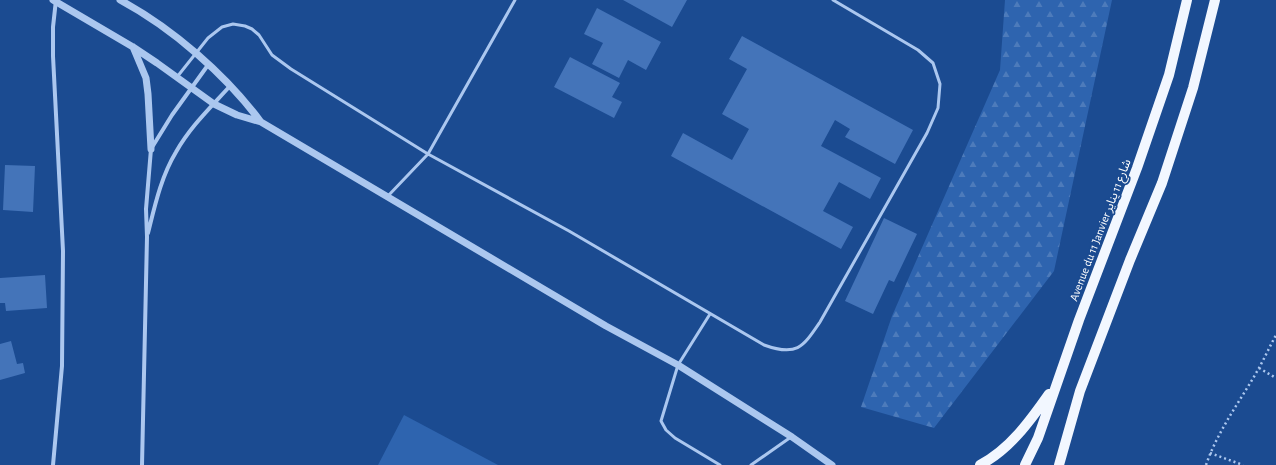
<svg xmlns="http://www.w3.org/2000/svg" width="1276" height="465" font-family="'Alegreya Sans','Noto Sans Arabic',sans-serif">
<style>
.forest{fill:url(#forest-firs)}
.garden{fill:#2e64af}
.building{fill:#4474b9}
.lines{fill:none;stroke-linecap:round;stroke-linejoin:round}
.path{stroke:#abc7ef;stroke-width:2.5;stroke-dasharray:2 3;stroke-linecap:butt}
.service{stroke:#abc7ef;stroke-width:3}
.minor{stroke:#abc7ef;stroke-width:4}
.tertiary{stroke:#abc7ef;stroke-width:7}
.primary{stroke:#f2f7ff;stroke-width:10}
.labels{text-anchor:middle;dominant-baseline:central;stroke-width:3.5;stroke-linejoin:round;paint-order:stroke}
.street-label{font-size:12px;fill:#fff;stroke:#1b4b91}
</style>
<defs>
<pattern id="forest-firs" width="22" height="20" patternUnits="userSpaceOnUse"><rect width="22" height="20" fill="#2e64af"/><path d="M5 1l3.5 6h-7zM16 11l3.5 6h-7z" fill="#4d7bbb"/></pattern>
</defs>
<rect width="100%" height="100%" fill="#1b4b91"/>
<path class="forest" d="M1005,0h107l-58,271 -120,157 -73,-21 31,-91 108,-246z"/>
<path class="garden" d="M404,415l94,50h-120z"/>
<path class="building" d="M623,0h64l-15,27z
M597,8l64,34 -15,28 -18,-10 -9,18 -27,-14 11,-21 -19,-9z
M742,36l171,94 -18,34 -50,-27 5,-8 -15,-9 -14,26 60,32 -11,21 -31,-17 -16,29 30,16 -12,22 -170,-93 12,-23 49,27 17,-31 -27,-15 25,-45 -18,-10z
M570,57l50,26 -8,14 10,5 -8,16 -60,-31z
M5,165l30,1 -2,46 -30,-2z
M884,218l33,16 -23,48 -5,-2 -16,34 -28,-13z
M45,275l2,33 -41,3 -1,-8h-5v-25z
M11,341l6,23 6,-1 2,10 -25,7v-36z"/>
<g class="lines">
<path class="path" d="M1259,368l17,10
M1210,453l33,12
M1206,465c12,-35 35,-65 53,-97 6,-11 11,-22 17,-33"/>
<path class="service" d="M177,77l31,-39 14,-11 11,-3 12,2 7,3 7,6 13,20 19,14 137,85 141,77 195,114c33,12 39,2 56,-23l107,-189 11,-25 2,-24 -7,-21 -15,-13 -85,-50
M387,197l41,-43 87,-154
M710,314l-32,51 -17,56 5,9 9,8 45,27
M751,465l40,-28"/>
<path class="minor" d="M148,233c7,-28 13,-56 28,-81 14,-25 35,-45 54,-66
M53,465l9,-99 1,-115 -10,-195v-29l3,-27
M142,465l5,-228 -1,-28 5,-60 21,-34 36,-50"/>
<path class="tertiary" d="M53,0l80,47 24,16 57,41 23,11 24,7 345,204 72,39 114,72 40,28
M120,0c52,28 105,74 141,122
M133,47l13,31 2,16 3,55"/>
<path class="primary" d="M980,465c30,-16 50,-44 69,-71
M1025,465l13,-27 41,-118 58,-152 32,-93 18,-75
M1059,465l21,-74 50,-131 32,-77 31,-95 22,-88"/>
</g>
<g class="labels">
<g class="street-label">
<text transform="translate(1100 230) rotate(-69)">Avenue du 11 Janvier شارع 11 يناير</text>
</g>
</g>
</svg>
